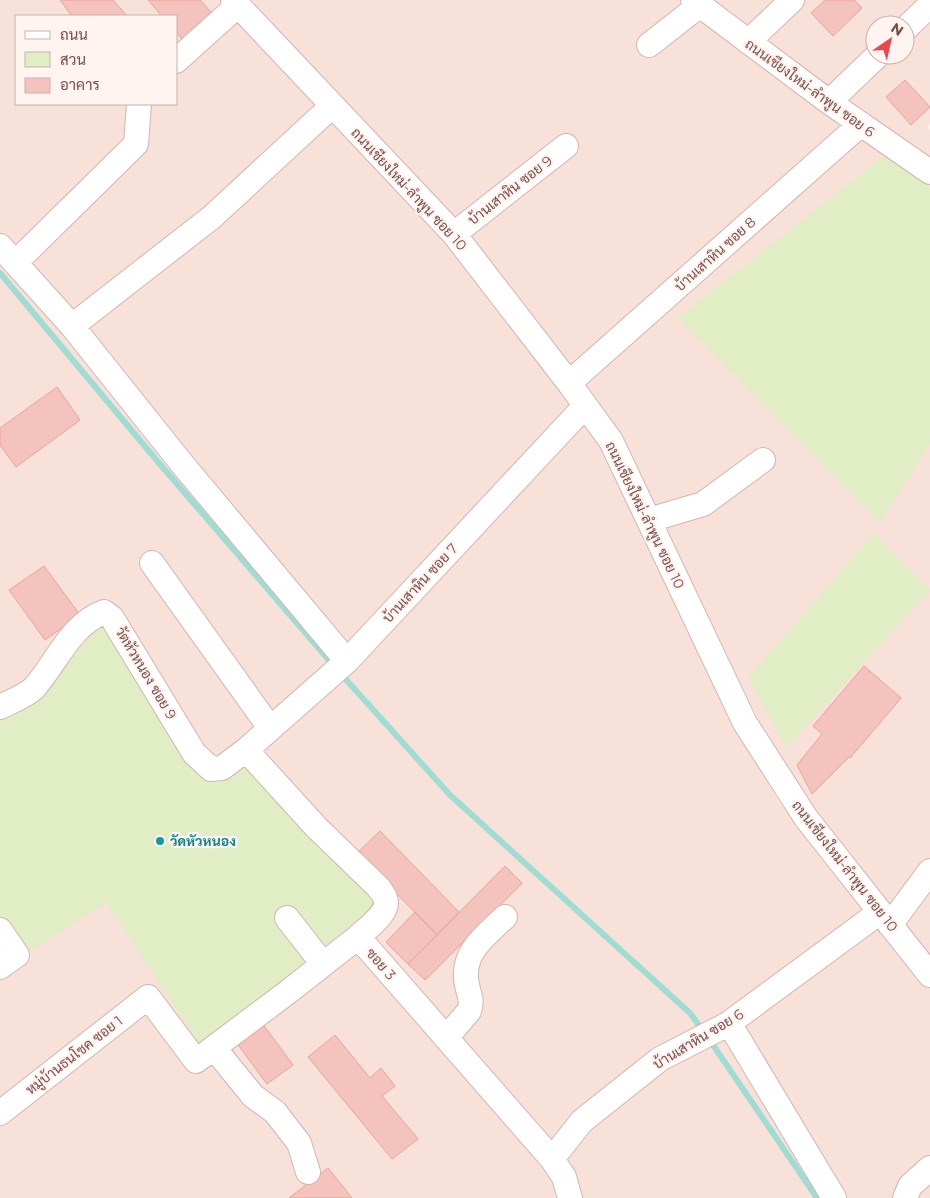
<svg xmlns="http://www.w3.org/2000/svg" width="930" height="1198" font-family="Montserrat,Sarabun,sans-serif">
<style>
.residential{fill:#f8e1d8;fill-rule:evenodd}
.green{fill:#e1edc4}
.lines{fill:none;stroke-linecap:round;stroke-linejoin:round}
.stream{stroke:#9fdcd4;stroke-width:6}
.building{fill:#f5c3bd;stroke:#e9a39c}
.minor-casing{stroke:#d4b4af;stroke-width:26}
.minor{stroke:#fff;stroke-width:24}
.culture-dot{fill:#0f9aa8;stroke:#fff4f0;stroke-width:2}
.labels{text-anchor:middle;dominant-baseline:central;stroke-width:4.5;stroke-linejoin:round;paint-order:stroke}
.street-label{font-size:14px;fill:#7a4c49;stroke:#fff4f0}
.culture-label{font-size:14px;font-weight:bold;fill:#0d838f;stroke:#fff4f0;text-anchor:start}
</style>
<rect width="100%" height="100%" fill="#feefe8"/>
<path class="residential" d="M0,0h225l222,239 155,207 136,286 41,70 151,184v212h-930zM16,16h160v88h-160z
M251,0h679v124l-3,3 3,3v825l-93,-113 -71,-107 -151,-304 -183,-234zM875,25h30v30h-30z"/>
<path class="green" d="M885,155l45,32v257l-50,79 -202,-205z
M874,533l56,57 -144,158 -38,-71z
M103,622l100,155 42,-17 133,143 -178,142 -94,-142 -82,52 -24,-36v-197l39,-25z"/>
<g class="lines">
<path class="stream" d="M0,273l159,190 175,203
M341,674l109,121 240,218 13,18
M709,1039l108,159"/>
</g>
<path class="building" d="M60,0h53l14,16h-55z
M148,0h52l12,13 -30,26 -6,-7v-16h-14z
M825,0h29l8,8 -29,28 -22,-23z
M905,80l25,27 -19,18 -25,-28z
M57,387l23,33 -64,47 -16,-22v-17z
M44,566l36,49 -35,25 -36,-50z
M864,666l37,32 -51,60 -1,-1 -37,37 -15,-29 25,-31 -9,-8z
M380,831l79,81 -22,23 -80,-82z
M505,866l17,17 -97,97 -17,-16z
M415,912l22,23 -29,29 -22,-22z
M262,1023l31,42 -26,19 -31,-42z
M335,1035l35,43 11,-10 14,18 -13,10 36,43 -26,20 -84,-102z
M328,1168l24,30h-63z"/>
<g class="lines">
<defs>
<path id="minor" d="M233,0l221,234 115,149 42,58 134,282 61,95 124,157
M693,0l136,102 101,70
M905,29l25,-24
M748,42l44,-42
M649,45l51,-40
M176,61l61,-55
M829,102l49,-47
M454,234l112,-88
M0,246l72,80 111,139 164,196
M15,263l121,-119 3,-40
M72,326l140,-109 120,-111
M569,383l292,-259
M649,520l54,-16 60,-44
M152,563l118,165
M0,707c10,-5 26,-11 34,-19 23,-26 36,-63 70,-76l8,6 82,135 17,16 11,-1 24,-18 101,-89 238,-255
M246,750l70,77 62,60c2,3 6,7 7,11 6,14 -18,30 -27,39l194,222 12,18 6,21
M287,918l36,46
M890,925l40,-54
M0,930l17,25 -17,12
M729,1023l105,175
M446,1038l23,-27c4,-10 0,-16 -2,-26 -7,-32 18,-49 38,-68
M214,1048l39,48 22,16 24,31 9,29
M0,1113l148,-116 48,64 92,-69 70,-55
M552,1159l30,-38 78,-62 68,-35 152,-112
M905,1198l5,-12 20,-18"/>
</defs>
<use href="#minor" class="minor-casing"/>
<use href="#minor" class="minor"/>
</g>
<circle class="culture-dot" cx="160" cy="841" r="5"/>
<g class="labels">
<g class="street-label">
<text transform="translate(810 88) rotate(36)">ถนนเชียงใหม่-ลำพูน ซอย 6</text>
<text transform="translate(409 189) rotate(47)">ถนนเชียงใหม่-ลำพูน ซอย 10</text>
<text transform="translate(510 190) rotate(-38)">บ้านเสาหิน ซอย 9</text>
<text transform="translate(715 254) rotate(-42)">บ้านเสาหิน ซอย 8</text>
<text transform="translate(645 515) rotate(64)">ถนนเชียงใหม่-ลำพูน ซอย 10</text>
<text transform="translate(420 583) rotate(-47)">บ้านเสาหิน ซอย 7</text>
<text transform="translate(146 673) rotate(59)">วัตหัวหนอง ซอย 9</text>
<text transform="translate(845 866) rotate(52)">ถนนเชียงใหม่-ลำพูน ซอย 10</text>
<text transform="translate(381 964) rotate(49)">ซอย 3</text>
<text transform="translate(698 1039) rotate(-31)">บ้านเสาหิน ซอย 6</text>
<text transform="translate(74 1055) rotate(-38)">หมู่บ้านธนโชค ซอย 1</text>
</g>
<g class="culture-label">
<text x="170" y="841">วัดหัวหนอง</text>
</g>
</g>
<rect x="15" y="15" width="162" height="90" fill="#fff4f0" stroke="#cab1ad"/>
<rect x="25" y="31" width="25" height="8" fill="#ffffff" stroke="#cab1ad"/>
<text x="60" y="40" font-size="15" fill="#7a4c49">ถนน</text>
<rect x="25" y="52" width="25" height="15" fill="#e1edc4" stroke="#cab1ad"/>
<text x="60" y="65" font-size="15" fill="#7a4c49">สวน</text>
<rect x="25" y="78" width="25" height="15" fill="#f5c3bd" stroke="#cab1ad"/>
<text x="60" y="90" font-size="15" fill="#7a4c49">อาคาร</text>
<g transform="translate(890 40) rotate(34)"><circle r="24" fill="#fff4f0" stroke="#cab1ad"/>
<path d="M0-4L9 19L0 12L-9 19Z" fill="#ef4552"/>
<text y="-8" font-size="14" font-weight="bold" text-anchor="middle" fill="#7a4c49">N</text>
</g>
</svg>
